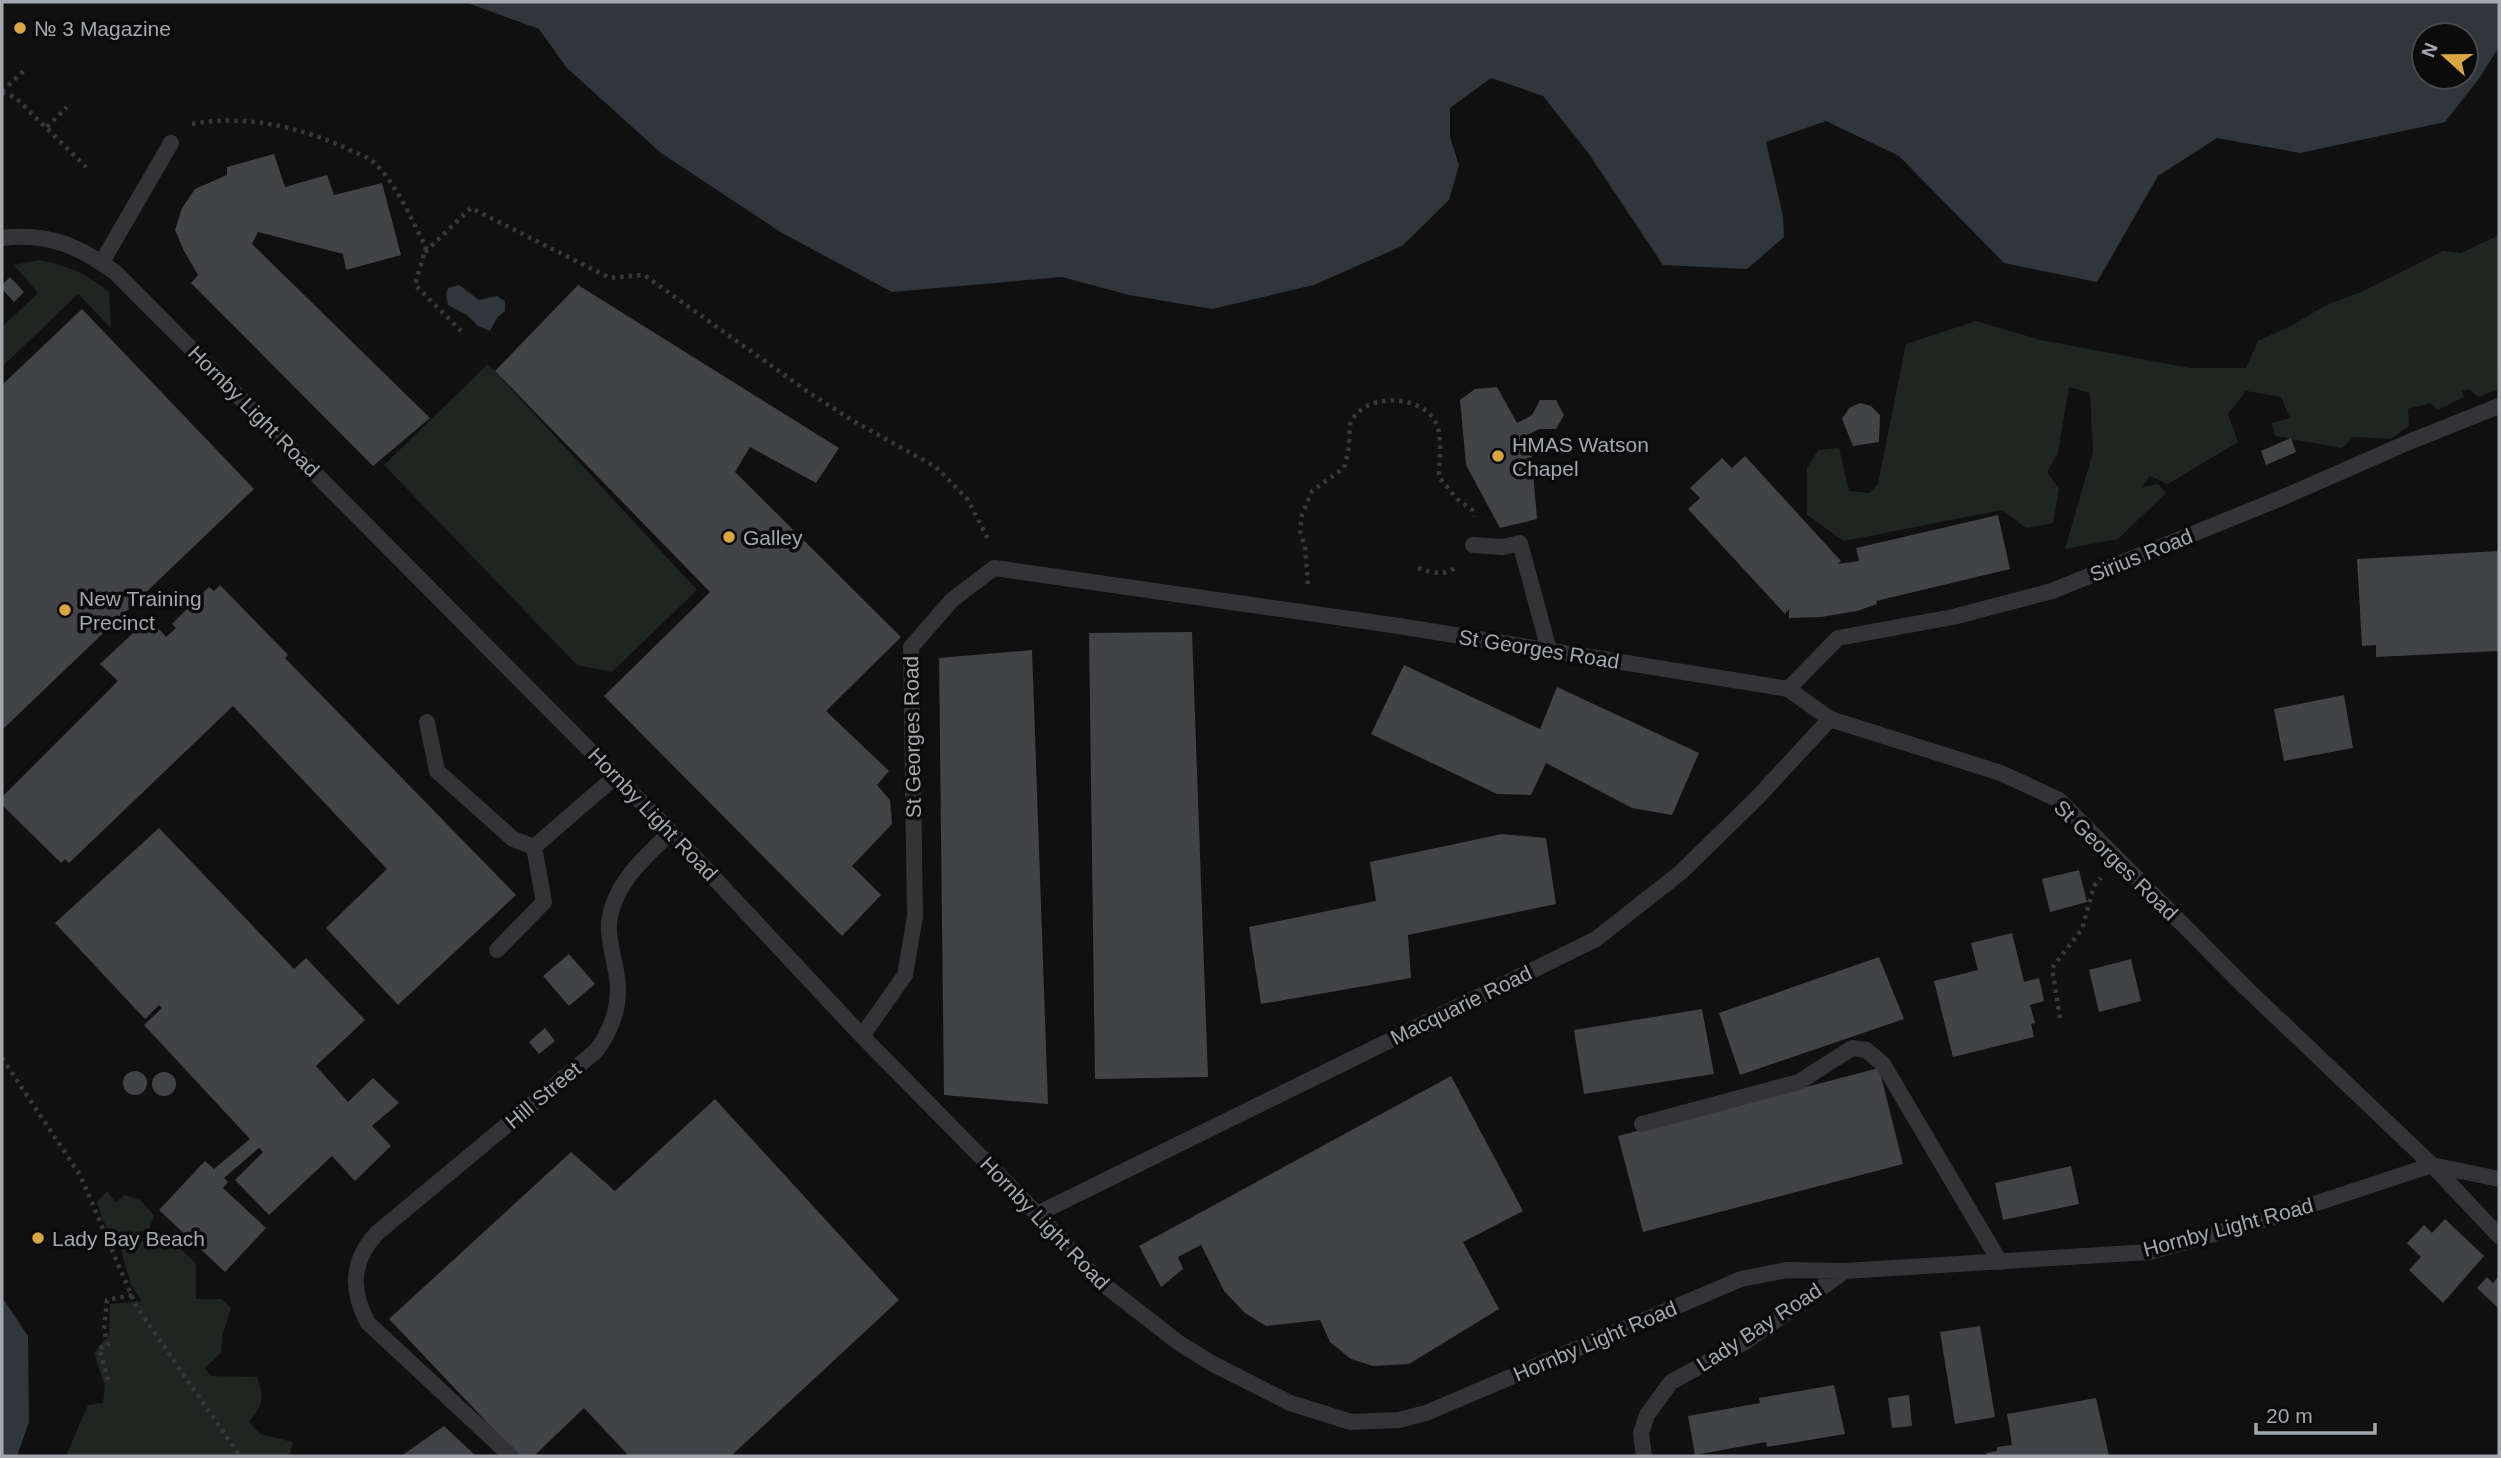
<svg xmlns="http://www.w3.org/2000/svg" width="2501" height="1458" font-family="Arial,sans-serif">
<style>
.green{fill:#1f2520}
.water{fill:#2f363c;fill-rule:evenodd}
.building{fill:#424346}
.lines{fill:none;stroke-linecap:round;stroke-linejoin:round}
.path{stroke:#38393d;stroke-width:4.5;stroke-dasharray:3.5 5;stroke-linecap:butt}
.lane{stroke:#343438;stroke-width:16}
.poi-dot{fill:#d9a641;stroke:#0b0b0c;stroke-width:2.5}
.labels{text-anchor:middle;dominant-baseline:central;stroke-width:7;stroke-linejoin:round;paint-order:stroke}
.poi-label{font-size:21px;fill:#a3a7b0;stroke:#0b0b0c;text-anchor:start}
.street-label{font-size:21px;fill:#a3a7b0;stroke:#0b0b0c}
</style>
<rect width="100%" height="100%" fill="#101011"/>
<path class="green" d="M2499,235v138l-2,1 2,15 -21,8 -8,-8 -8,2 2,6 -26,13 -8,-7 -22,6 1,17 -18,13 -38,-2 -11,11 -67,-12 -3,-13 18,-5 -9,-21 -35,-6 -18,23 10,28 -70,42 -18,-8 -8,11 16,-3 8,9 -48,46 -53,10 28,-97 -3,-59 -21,-6 -11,66 -11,19 12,17 -6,34 -27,5 -24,-18 -158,31 -37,-26v-47l11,-18 21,-2 10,43 20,2 9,-9 28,-140 70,-23 65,19 149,28h56l12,-27 33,-15 33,-20 39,-15 80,-40 18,2z
M39,260c30,6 46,13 70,32l2,36 -33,-34 -76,73v-40l36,-34 -24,-28z
M488,364l209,226 -85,82 -35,-7 -193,-200z
M107,1191l9,12 8,-8 16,5 14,15 -5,14 -12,4 3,8 36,3 20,20v35h25l10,9 -8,25 -2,20 -16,15 5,8 47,1c7,20 7,28 -8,45l11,12 33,8 -4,14h-223l22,-51 15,-2 2,-17 -11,-33 15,-18 1,-31 32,-3 -11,-16 -11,-38 -6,-6 -12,-23 -5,-16z"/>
<path class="water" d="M465,2h2034v45l-21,33 -33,42 -145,31 -83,-15 -59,38 -61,106 -93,-19 -105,-107 -73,-35 -60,21 17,74 1,21 -37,32 -84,-4 -74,-111 -46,-58 -52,-18 -41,30v29l9,28 -10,35 -47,46 -88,39 -102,24 -83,-14 -67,-18 -170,15 -110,-59 -121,-80 -94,-85 -28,-39zM2424,35h42v42h-42z
M459,285l20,15 18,-4 8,5v10l-8,7 -7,13 -12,-5 -11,-11 -19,-10 -2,-11 2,-6z
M2,1297l26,39 1,86 -12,34h-15z"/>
<path class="building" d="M274,154l11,33 42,-12 7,20 48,-12 19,72 -55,15 -3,-16 -85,-22 -6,12 178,174 -57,48 -182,-183 7,-8 -14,-24 -9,-21 7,-22 13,-19 32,-14v-8z
M10,277l14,15 -10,10 -12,-13v-4z
M578,285l261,163 -23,35 -66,-36 -15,25 166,165 -75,74 63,60 -12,14 13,15 2,24 -40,42 29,29 -39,41 -238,-240 106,-104 -215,-221z
M82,309l172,180 -252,241v-345z
M1497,387l20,36 15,-8 8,-15h16l8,15 -8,14h-16l-15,7 6,12 6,71 -37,9 -34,-63 -6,-65 15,-11z
M1860,403l11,3 9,9 -1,27 -26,4 -11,-27 7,-11z
M2291,438l5,14 -30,13 -5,-14z
M1745,456l96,105 -3,3 21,-3 -3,-13 142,-33 12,54 -134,32 1,3 -20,7 -36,6 -32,1v-9l-4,5 -97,-105 12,-11 -10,-10 32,-30 10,10z
M2499,551v100l-123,6v-12l-14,1 -5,-87z
M220,585l68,70 -3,3 231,237 -118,110 -72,-77 61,-59 -154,-163 -164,157 -4,-4 -4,4 -59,-58v-8l116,-116 -18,-17 49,-46 17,19 10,-9 -4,-4 37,-37 5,4z
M1192,632l16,445 -113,2 -6,-446z
M1032,650l16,454 -104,-9 -5,-437z
M1404,665l136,64 17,-42 142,66 -27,62 -40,-7 -86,-45 -15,32 -34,-1 -126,-60z
M2344,695l9,53 -69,13 -10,-52z
M159,828l135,141 12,-11 59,62 -49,46 32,36 25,-24 26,25 -27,23 19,20 -36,35 -23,-25 -63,59 -34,-35 28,-28 -4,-4 -35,30 4,4 -5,6 43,40 -41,44 -66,-62 46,-49 9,8 36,-30 -106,-114 18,-17 -3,-3 -14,14 -90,-96z
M1502,834l44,4 10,66 -148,31 3,43 -150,26 -12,-77 127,-26 -6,-39z
M2079,870l8,32 -37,10 -8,-33z
M2012,933l12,49 15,-4 5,23 -14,4 5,18 -4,1 3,13 -81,20 -19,-76 44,-11 -7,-27z
M569,954l26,30 -26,22 -26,-30z
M1879,957l25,62 -164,56 -21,-62z
M2131,959l10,42 -42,11 -10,-42z
M1702,1009l12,65 -130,20 -10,-64z
M545,1028l10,13 -16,13 -10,-12z
M1879,1068l24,96 -260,68 -25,-96z
M123 1083a12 12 0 1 1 24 0a12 12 0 1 1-24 0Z
M152 1084a12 12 0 1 1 24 0a12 12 0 1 1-24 0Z
M1451,1076l72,135 -60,31 36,67 -90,55 -36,2 -22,-7 -21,-17 -10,-22 -54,6 -21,-13 -21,-22 -23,-46 -23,12 5,12 -22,18 -22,-41z
M715,1099l184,201 -168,156h-102l-45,-48 -50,48h-15l-130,-137 182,-167 44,39z
M2071,1166l8,38 -76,16 -8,-37z
M2445,1219l39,37 -41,47 -34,-33 12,-13 -14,-14 17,-18 8,8z
M2499,1276v33l-22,-21 10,-11 6,6z
M1980,1326l15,91 -40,7 -15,-92z
M1834,1385l11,49 -78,13 -1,-5 -71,13 -7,-39 72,-13 -1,-5z
M1909,1395l3,31 -20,2 -4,-30z
M2096,1398l13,58h-122l-1,-3 11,-2v-4l15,-2 -5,-31z
M444,1426l32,30h-75z"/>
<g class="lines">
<path class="path" d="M2,91l25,-23
M2,93l13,4 71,70
M192,124c53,-10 108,3 156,25 7,4 18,7 24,12 23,19 40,60 54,86l-11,38 46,46
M47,127l20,-20
M425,252l46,-44 139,70 34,-3 167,119 44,28 81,45 32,33 21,41
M1418,568c15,5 28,9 40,-3
M1308,584l-3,-38 -5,-15 2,-16 10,-24 32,-23c2,-8 5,-17 5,-26 1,-5 0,-12 1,-17 11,-33 72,-32 86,-2 7,16 3,38 3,54l18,22 15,11 1,7
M2060,1018l-8,-50 30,-39 12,-43 7,-8
M2,1058l78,117 56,131 104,150
M108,1380l-9,-32 9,-3 -4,-15 3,-30 25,-5"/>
<path class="lane" d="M2,238c46,-6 77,8 114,35l555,559 191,204 175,178 61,66 81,63 34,21 77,39 61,19 48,-2 27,-7 315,-134 46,-9 58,1 305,-19 134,-38 148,-49 67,14
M102,262l69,-119
M1473,545l30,2 17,-4 29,107
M1788,689l50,-51 115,-21 99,-26 227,-92 130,-57 90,-36
M427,722l10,49 76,68 21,8 82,-71
M497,950l47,-48 -10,-55
M862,1036l43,-61 10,-59 -4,-269 41,-47 42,-32 405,58 389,63 42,30 171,54 58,27 187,188 186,177 67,71
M1642,1124l157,-42 53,-34 14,2 17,14 117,198
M1037,1214l559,-275 84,-66 77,-75 73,-79
M511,1456l-143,-133c-18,-33 -17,-62 9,-90l219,-182c18,-24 26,-50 20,-80 -3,-16 -8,-32 -7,-48 4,-39 36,-66 62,-91
M1644,1456l-3,-23 6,-18 24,-33 74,-40 100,-71"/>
</g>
<g class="poi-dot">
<circle cx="20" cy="28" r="7"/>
<circle cx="1498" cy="456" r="7"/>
<circle cx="729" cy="537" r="7"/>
<circle cx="65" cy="610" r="7"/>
<circle cx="38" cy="1238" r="7"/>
</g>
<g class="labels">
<g class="poi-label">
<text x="34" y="28">№ 3 Magazine</text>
<text x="1512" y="444">HMAS Watson<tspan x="1512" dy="24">Chapel</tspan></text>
<text x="743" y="537">Galley</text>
<text x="79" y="598">New Training<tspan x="79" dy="24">Precinct</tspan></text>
<text x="52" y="1238">Lady Bay Beach</text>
</g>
<g class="street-label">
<text transform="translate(254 411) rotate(45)">Hornby Light Road</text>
<text transform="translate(2141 555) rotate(-22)">Sirius Road</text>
<text transform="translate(1539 649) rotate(9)">St Georges Road</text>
<text transform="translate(912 737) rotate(-91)">St Georges Road</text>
<text transform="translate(653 814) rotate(46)">Hornby Light Road</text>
<text transform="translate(2116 860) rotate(44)">St Georges Road</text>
<text transform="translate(1461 1005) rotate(-26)">Macquarie Road</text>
<text transform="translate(543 1095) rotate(-40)">Hill Street</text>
<text transform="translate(1045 1223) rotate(46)">Hornby Light Road</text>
<text transform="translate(2228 1227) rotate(-15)">Hornby Light Road</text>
<text transform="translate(1759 1327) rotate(-33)">Lady Bay Road</text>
<text transform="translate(1595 1341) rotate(-23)">Hornby Light Road</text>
</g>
</g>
<rect width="2501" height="1458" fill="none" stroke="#a3a7b0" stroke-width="7"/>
<g transform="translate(2445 56) rotate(291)"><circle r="33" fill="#0b0b0c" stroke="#48494e" stroke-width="2"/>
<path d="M0-5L12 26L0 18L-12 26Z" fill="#d9a641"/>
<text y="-10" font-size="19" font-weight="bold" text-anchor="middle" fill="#a3a7b0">N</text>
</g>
<path d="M2256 1423v10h119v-10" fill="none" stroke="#a3a7b0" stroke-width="3.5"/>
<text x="2266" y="1423" font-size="21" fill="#a3a7b0" stroke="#0b0b0c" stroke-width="5" paint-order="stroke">20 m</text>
</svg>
